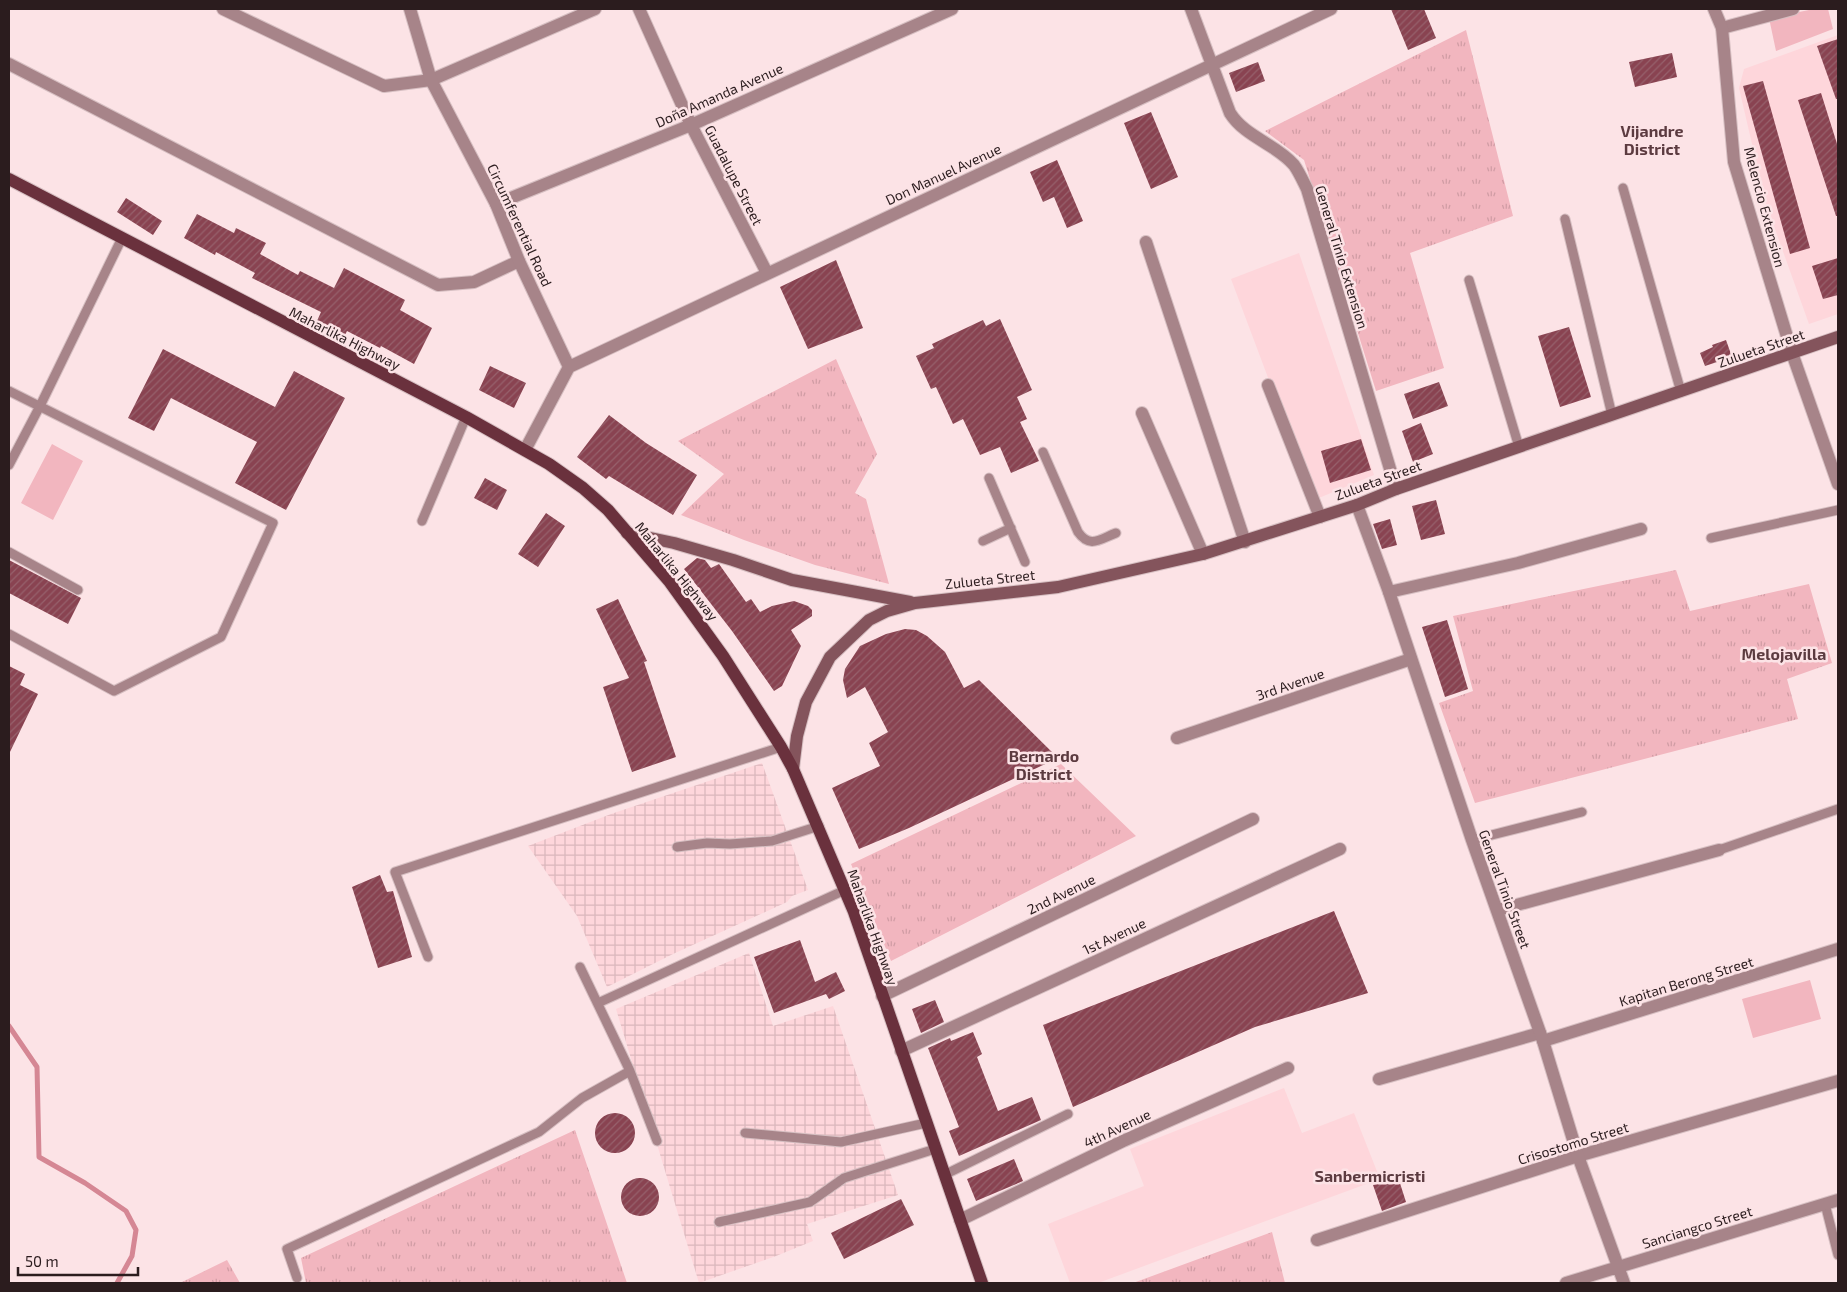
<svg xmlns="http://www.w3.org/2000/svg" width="1847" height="1292" font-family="'Exo 2',sans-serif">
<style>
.built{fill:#fed6db}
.industrial{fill:url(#industrial-grid)}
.grass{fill:url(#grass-tufts)}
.pitch{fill:#f2b6bf}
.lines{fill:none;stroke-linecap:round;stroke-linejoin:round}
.stream{stroke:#d58794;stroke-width:5}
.building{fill:url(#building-hatch)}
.service-casing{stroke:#d6bfc2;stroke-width:11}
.minor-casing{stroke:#d6bfc2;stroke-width:14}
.tertiary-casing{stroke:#d6bfc2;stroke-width:14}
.secondary-casing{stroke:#d6bfc2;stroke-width:14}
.primary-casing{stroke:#d6bfc2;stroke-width:14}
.service{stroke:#a78489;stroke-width:9}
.minor{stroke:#a78489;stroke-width:12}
.tertiary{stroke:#a78489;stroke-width:12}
.secondary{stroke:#84545c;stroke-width:12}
.primary{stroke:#6a313d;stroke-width:12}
.labels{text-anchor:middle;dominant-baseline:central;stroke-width:5;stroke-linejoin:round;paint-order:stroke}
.street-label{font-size:14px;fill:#2b1c1e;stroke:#fce3e6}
.quarter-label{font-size:16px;font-weight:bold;fill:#5c3b40;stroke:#fce3e6}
</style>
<defs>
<pattern id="industrial-grid" width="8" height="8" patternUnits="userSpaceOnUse" patternTransform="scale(1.25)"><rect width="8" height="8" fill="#fed6db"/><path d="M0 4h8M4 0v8" fill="none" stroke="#dab7bc"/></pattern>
<pattern id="grass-tufts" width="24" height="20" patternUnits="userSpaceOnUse" patternTransform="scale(1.25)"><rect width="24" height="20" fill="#f2b6bf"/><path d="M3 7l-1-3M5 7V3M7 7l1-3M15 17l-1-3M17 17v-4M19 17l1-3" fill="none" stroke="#d09ca4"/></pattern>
<pattern id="building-hatch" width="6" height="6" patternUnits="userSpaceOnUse" patternTransform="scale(1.25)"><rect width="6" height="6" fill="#894351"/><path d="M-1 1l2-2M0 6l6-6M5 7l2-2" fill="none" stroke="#96616c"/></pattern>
</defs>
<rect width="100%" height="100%" fill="#fce3e6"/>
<path class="built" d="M1838,35v279l-29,10 -43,-120 -27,-116 5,-19z
M1299,253l75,222 -60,25 -83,-221z
M1284,1088l18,45 52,-20 26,66 -282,104h-28l-22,-59 96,-38 -14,-37z"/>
<path class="industrial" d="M762,763l46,127 -16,6 -5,6 -114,52 -66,33 -30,-71 -49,-70 83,-32z
M749,953l24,73 60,-20 65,189 -91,29 6,17 -37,15 -77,27 -83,-274z"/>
<path class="grass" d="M1466,30l47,186 -103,37 34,115 -68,23 -72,-231 -39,-29z
M836,359l41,95 -22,39 11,6 23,85 -74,-19 -71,-25 -63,-25 43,-41 -46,-33z
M1676,570l14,41 119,-27 23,79 -45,16 11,40 -323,84 -36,-100 34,-12 -20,-75z
M1061,764l75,72 -245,125 -40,-97z
M575,1130l52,153h-321l-5,-25z
M1272,1232l13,51h-152z
M227,1260l13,23h-60z"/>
<path class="pitch" d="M1814,9h14l5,20 -57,22 -7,-33z
M52,444l31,17 -30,59 -32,-17z
M1810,980l11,39 -68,19 -11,-39z"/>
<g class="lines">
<path class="stream" d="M9,1026l28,41 2,90 46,26 41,28 10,19 -4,26 -15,27"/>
</g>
<path class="building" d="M1391,9h33l12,29 -28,12z
M1838,39v60h-2l-19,-53z
M1672,53l5,24 -42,10 -6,-25z
M1258,62l7,19 -29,11 -7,-19z
M1763,81l47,167 -20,6 -47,-168z
M1821,93l17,54v69h-2l-38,-116z
M1151,112l27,65 -27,12 -27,-66z
M1057,160l26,61 -16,7 -13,-31 -11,5 -13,-30z
M126,198l36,23 -9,14 -36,-23z
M197,214l37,19 2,-5 30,15 -6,11 38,21 2,-4 34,17 10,-20 61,32 -5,10 32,18 -18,36 -33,-18 -1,2 -33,-17 -2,4 -28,-14 4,-9 -69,-34 3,-5 -39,-21 -1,3 -31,-17z
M1838,258v37l-15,4 -11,-33z
M836,260l27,68 -55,21 -28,-62z
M1000,319l32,71 -15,7 10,22 -7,3 19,39 -28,12 -11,-26 -20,8 -17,-36 -10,5 -17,-37 -5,2 -15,-33 18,-8 -2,-4 51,-24 3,6z
M1569,327l22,70 -31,10 -22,-71z
M1726,340l6,17 -27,9 -5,-13 13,-6 -1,-2z
M163,349l112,58 19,-36 51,27 -59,112 -51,-27 22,-41 -86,-44 -17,33 -26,-13z
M490,366l36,17 -12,25 -35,-18z
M1439,382l9,24 -35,13 -9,-25z
M609,415l37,28 51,32 -24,40 -64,-39 -3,3 -29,-22z
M1421,423l12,31 -20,8 -11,-31z
M1361,439l10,31 -41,13 -9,-32z
M485,478l22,12 -10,20 -23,-12z
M1436,500l9,34 -24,6 -9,-34z
M546,513l19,13 -27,41 -20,-13z
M1390,519l7,26 -15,4 -9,-25z
M697,558l8,2 6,8 8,-4 27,38 5,-3 9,13 12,-6 22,-5 14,5 4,4v6l-21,14 10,16 -19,40 -8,5 -42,-60 -48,-62z
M9,560l72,38 -13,26 -59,-31z
M618,599l29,62 -3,1 32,95 -44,15 -29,-85 26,-9 -33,-69z
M1447,620l21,69 -23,8 -23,-70z
M905,629l11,1 11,6 18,16 19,36 15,-8 79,78 -149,70 -50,21 -27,-61 48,-22 -11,-23 19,-11 -23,-45 -18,11 -4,-18 2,-11 15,-23 26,-12z
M9,666l16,8 -5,11 18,9 -29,60z
M380,875l7,17 6,-1 19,66 -34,11 -26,-81z
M1334,911l34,82 -113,34 -182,80 -30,-82z
M800,940l15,42 21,-10 9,19 -16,8 -3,-5 -52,19 -20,-56z
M935,1000l9,22 -23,11 -9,-24z
M973,1032l9,22 -5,3 21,54 34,-14 9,23 -82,36 -10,-25 10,-4 -31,-79 22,-10 1,3z
M595 1133a20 20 0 1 1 40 0a20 20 0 1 1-40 0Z
M1014,1159l9,22 -47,20 -9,-22z
M1398,1177l8,25 -24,9 -9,-26z
M621 1197a19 19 0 1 1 38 0a19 19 0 1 1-38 0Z
M901,1199l13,26 -70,34 -13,-26z"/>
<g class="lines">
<defs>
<path id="service" d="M1623,188l58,204
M1565,219l47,196
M1469,280l50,167
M9,391l264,132 -52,114 -107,54 -105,-57
M1043,452l35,80c12,17 22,7 38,1
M9,465l31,-59 82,-168
M989,478l36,84
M422,521l44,-104
M1711,538l127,-28
M983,541l28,-13
M9,552l69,38
M1472,840l110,-28
M677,847l30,-4 23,1 42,-3 47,-15
M1719,850l119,-41
M428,957l-33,-85 386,-125
M580,967l50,104 27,70
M598,1003l247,-113
M745,1133l96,9 85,-19
M944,1175l124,-61
M1825,1204l13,51
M719,1222l91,-20 34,-24 91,-29
M297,1278l-10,-29 252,-117 43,-34 48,-27"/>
<path id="minor" d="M223,9l161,77 47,-6 164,-71
M639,9l52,116 76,148
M1722,28l71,-19
M9,64l429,221 36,-3 45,-21
M496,204l195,-79 261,-116
M1146,242l99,300
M1268,385l52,132
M1142,413l61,141
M1389,592l129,-29 123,-34
M1177,738l234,-79
M1498,910l221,-60
M882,996l371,-177
M1543,1041l295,-92
M901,1051l439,-202
M1379,1079l161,-46
M960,1220l163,-79 165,-73
M1317,1240l261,-84 260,-75"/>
<path id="tertiary" d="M410,9l21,71 65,124 23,57 50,106 -44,83
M1191,9l39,104c15,24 46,31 64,52 5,7 9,16 13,24l89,300
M1714,9l8,19 12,134 58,191 46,131
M569,367l762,-358
M1357,505l32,87 83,248 71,201 35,115 46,127
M1566,1283l272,-83"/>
<path id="secondary" d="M627,533l47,10 59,17 59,20 118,22
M793,769l4,-33 9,-34 24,-45 39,-37 18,-9 28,-8 143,-16 145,-33 154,-49 39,-16 442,-152"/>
<path id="primary" d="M9,179l457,238 83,47 34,24 25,22 61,71 54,75 58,91 12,22 61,143 128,371"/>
</defs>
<use href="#service" class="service-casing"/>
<use href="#minor" class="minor-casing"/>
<use href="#tertiary" class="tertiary-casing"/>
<use href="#secondary" class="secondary-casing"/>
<use href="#primary" class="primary-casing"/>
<use href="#service" class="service"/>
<use href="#minor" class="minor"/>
<use href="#tertiary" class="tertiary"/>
<use href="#secondary" class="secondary"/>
<use href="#primary" class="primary"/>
</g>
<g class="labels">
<g class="street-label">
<text transform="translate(719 95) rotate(-24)">Doña Amanda Avenue</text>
<text transform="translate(943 174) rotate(-25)">Don Manuel Avenue</text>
<text transform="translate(734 175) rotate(63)">Guadalupe Street</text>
<text transform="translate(1765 207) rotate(75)">Melencio Extension</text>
<text transform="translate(520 225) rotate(65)">Circumferential Road</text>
<text transform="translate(1342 257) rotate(73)">General Tinio Extension</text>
<text transform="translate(345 338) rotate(27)">Maharlika Highway</text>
<text transform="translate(1761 348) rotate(-19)">Zulueta Street</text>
<text transform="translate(1378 480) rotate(-20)">Zulueta Street</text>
<text transform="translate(677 571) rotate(51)">Maharlika Highway</text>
<text transform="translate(990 579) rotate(-6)">Zulueta Street</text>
<text transform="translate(1290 684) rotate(-19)">3rd Avenue</text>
<text transform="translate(1505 889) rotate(70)">General Tinio Street</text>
<text transform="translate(1061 894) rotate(-26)">2nd Avenue</text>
<text transform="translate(873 927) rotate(70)">Maharlika Highway</text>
<text transform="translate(1114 936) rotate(-25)">1st Avenue</text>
<text transform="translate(1686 981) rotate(-17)">Kapitan Berong Street</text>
<text transform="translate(1117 1128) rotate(-25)">4th Avenue</text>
<text transform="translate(1573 1143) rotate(-17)">Crisostomo Street</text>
<text transform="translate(1697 1227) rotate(-17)">Sanciangco Street</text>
</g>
<g class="quarter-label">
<text x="1652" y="130">Vijandre<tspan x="1652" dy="18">District</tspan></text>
<text x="1784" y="653">Melojavilla</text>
<text x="1044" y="755">Bernardo<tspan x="1044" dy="18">District</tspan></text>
<text x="1370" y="1175">Sanbermicristi</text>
</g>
</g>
<rect width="1847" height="1292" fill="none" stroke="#2b1c1e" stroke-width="20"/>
<path d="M18 1267v8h120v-8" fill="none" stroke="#2b1c1e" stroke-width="2.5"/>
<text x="25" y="1267" font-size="15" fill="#2b1c1e" stroke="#fce3e6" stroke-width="4" paint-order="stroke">50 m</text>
</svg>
